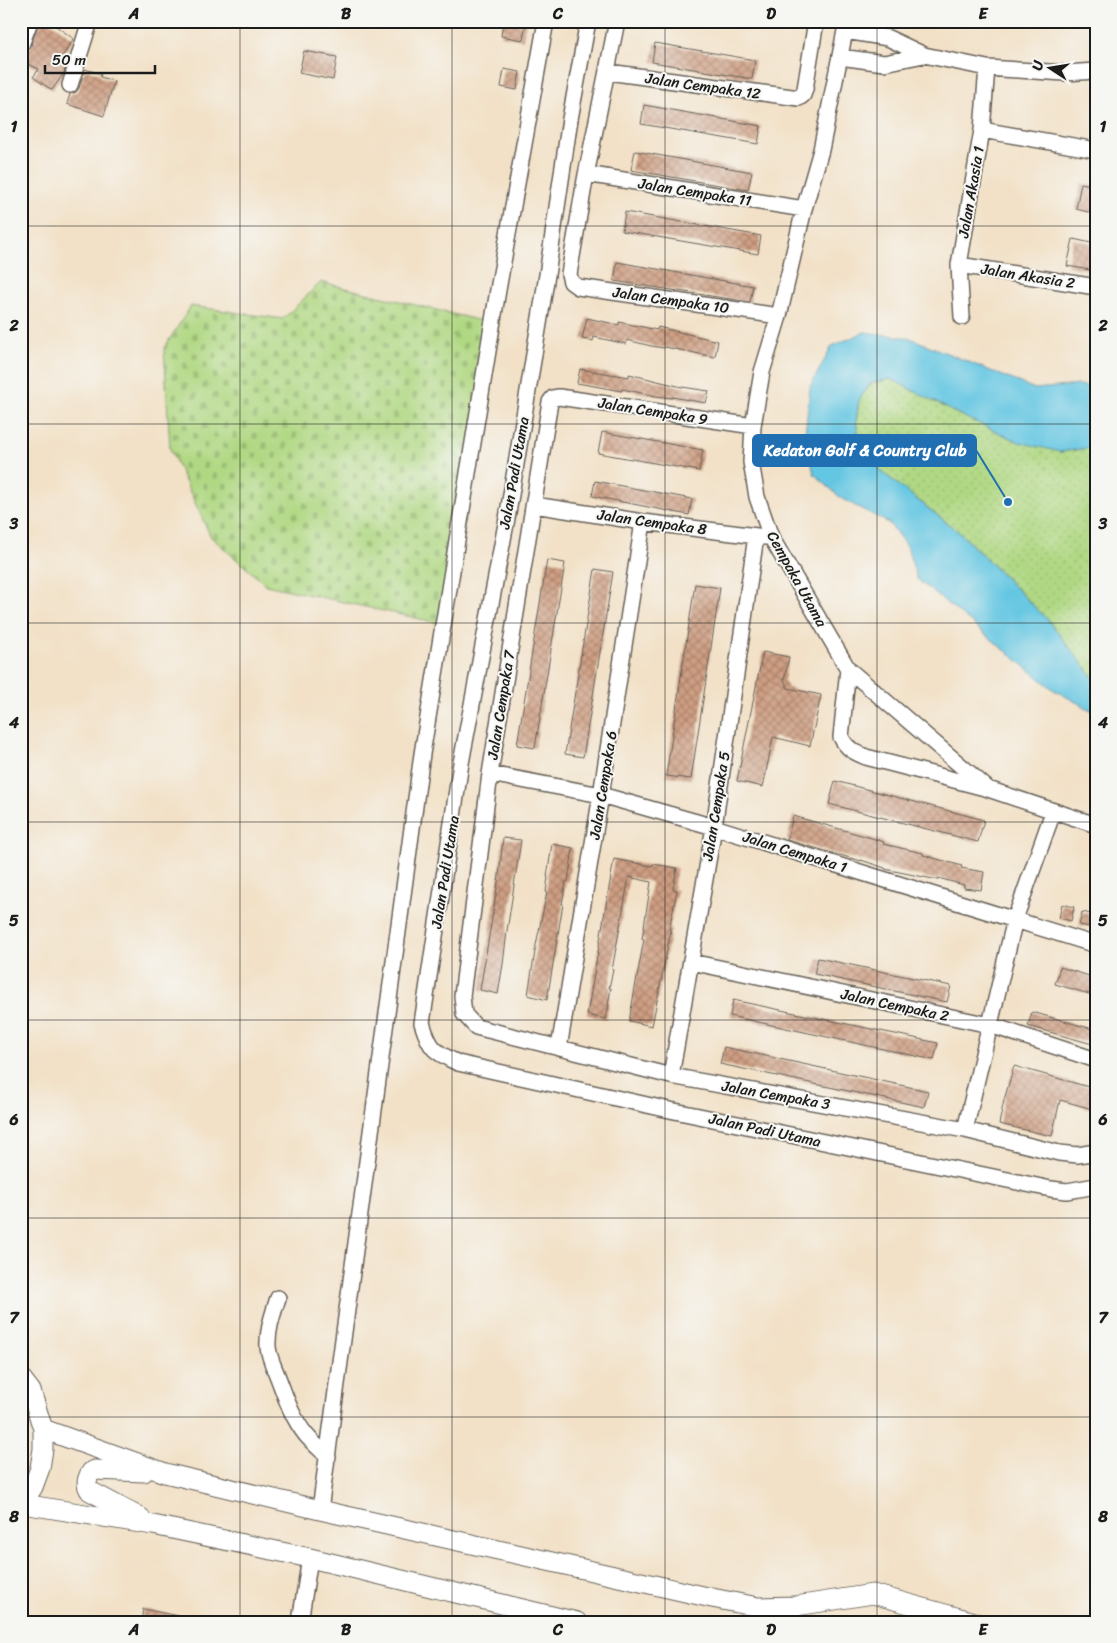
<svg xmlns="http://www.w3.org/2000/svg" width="1117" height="1643" font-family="Sriracha,sans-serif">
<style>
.grass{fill:url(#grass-dots);stroke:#667a50}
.cemetery{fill:url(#cemetery-stones);stroke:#667a50}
.water{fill:#64c6e2;stroke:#40717f}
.building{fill:url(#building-cross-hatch)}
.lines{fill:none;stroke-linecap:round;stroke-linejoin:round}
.minor-casing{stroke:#676158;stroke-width:18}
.tertiary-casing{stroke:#676158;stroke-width:21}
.minor{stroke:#fff;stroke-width:15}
.tertiary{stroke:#fff;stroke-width:19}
.grid{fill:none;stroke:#1c1c1c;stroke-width:1;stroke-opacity:0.55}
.labels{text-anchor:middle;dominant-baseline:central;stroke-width:4;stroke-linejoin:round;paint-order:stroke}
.street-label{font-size:15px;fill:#1c1c1c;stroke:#f6f6f2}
.leader{fill:none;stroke:#1f6fb2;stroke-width:2}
.callout-dot{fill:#1f6fb2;stroke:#f6f6f2;stroke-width:2}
.callout{fill:#1f6fb2;stroke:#1f6fb2;stroke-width:2}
.callout-label{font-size:16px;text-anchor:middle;font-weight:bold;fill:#fff}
.neatline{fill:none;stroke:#1c1c1c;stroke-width:2}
.grid-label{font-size:16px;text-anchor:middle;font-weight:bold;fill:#1c1c1c}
</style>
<defs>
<pattern id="grass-dots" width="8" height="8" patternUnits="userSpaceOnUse" patternTransform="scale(1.25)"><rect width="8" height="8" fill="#b0d883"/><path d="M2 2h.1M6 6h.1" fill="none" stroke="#97b971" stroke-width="1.8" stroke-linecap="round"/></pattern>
<pattern id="cemetery-stones" width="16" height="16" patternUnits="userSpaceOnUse" patternTransform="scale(1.25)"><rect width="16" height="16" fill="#b0d883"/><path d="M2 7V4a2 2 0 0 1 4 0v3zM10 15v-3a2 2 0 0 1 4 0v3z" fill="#97b971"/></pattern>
<pattern id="building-cross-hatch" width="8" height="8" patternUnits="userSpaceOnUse" patternTransform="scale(1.25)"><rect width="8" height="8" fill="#cf9f83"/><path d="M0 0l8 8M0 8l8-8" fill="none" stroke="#a7816a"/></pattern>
</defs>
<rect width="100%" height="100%" fill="#f6f6f2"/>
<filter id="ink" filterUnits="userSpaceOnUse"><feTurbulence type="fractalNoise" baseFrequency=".02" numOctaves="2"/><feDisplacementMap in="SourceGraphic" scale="10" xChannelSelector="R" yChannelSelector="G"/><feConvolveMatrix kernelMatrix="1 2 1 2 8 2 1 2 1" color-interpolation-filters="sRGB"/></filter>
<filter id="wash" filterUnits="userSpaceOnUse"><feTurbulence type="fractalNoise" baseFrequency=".0096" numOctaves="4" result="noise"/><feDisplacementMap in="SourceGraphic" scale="20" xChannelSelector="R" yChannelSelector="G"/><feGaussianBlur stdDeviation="1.12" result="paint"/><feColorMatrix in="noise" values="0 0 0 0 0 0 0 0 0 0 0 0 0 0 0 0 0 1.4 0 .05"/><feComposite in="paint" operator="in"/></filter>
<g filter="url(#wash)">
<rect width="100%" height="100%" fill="#f2e1c7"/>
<path class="grass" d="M891,379l69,36 100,37 36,-5v234l-49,-62 -87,-86 -78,-61 -21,-26 -5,-24 3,-22 13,-17z"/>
<path class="cemetery" d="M321,282l177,43 -51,300 -181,-40 -55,-48 -41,-88 -6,-101 27,-42 92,13z"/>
<path class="water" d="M865,332l45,6 125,51 44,-4 17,3v59l-36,5 -41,-10 -59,-27 -69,-36 -20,4 -12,17 -3,22 5,24 21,26 78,61 87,86 49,62v32l-42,-23 -137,-111 -10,-32 -18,-24 -47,-24 -28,-25 -9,-39 5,-48 22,-41z"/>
<g id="blocks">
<path class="building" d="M39,21h10l25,18 -15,22 8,2 -3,10 -12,17 -19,-13 6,-8 -18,-8 1,-7 5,-2 3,-4z
M503,21h23l-3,19 -22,-4z
M655,43l100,17 -3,19 -100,-17z
M304,51l33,6 -4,23 -34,-7z
M85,69l16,5 -1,3 14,4 -10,35 -37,-12 3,-10 6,-2 3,-4z
M504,69l16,3 -3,18 -16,-3z
M644,105l117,21 -3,18 -117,-20z
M635,151l117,21 -4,18 -117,-20z
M1081,183l15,3v28l-20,-5z
M625,212l136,24 -3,18 -136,-23z
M1073,239l23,5v27l-29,-5z
M617,262l136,24 -3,16 -136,-21z
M587,318l32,7v-3l38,8 1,-3 60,14 -3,16 -50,-10 -1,1 -13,-2 -24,-6 -1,4 -32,-7 -1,4 -11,-2z
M580,369l49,8v-3l53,13 27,4 -3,12 -34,-6v1l-16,-2 -34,-7v2l-45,-8z
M602,432l101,18 -4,21 -101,-18z
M595,481l97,18 -3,16 -97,-19z
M547,560l18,3 -30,185 -18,-3z
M595,569l18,3 -30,185 -18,-3z
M695,584l25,4 -29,191 -25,-3z
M763,652l26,5 -5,23 4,8 33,7 -11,51 -37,-9 -10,50 -26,-6z
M835,781l149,39 -6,22 -149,-38z
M793,816l79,22 12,4 -1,2 40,9v2l39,11 -1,2 23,4 -3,18 -17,-2v-3l-26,-7v2l-53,-11v-1l-24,-8v1l-74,-21z
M503,838l18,2 -14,91 -4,33 -5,30 -18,-4 19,-114z
M552,844l21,4 -5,34 -2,-1 -4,23h1l-16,96 -19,-5 8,-50 11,-53h-1l2,-15h-1z
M614,859l38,7 1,-2 24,4 -4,21 4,1 -8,40h2l-19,96 -23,-5 15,-82h-2l9,-57 -22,-5 -17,93h1l-4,18h2l-3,17h1l-3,14 -19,-4z
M1062,904l12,3 -3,14 -12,-3z
M1082,912l14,3v13l-17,-3z
M818,958l133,28 -4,16 -133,-28z
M1060,967l36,11v18l-41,-12z
M733,1000l205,43 -4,17 -204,-44z
M1032,1012l64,18v15l-68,-19z
M724,1047l204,44 -4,16 -204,-43z
M1014,1066l82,23v21l-36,-10 -8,36 -53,-12 5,-24z
M143,1609l36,7v6h-38z"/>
</g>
</g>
<g filter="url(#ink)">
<use href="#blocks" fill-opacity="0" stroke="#676158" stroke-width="1"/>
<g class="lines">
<defs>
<path id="minor" d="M588,21l-18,98 -23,156 -39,238 -47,250 -39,260c8,26 12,29 36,40l207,46 386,80 16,2 29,-5
M617,21l-32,159 -16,94 2,8 7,5 201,29
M847,21l-26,129 -17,59 -25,107 -17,56 -9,54 -2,36 6,35 14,40 77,132 140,120 108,36
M846,31l42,7 36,17 63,13 78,5 31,-2
M21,45l9,-24
M840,57l44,6 40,-8
M608,72l191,26 4,-3 2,-6 11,-68
M70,85l20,-64
M982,130l114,20
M586,174l218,35
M959,265l137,22
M962,317l-3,-52 23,-135 5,-62
M753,426l-194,-29 -6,1 -3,4 -60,372 -28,222 2,18 12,13 195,49 294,54 94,23 19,2 18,-3
M534,505l109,17 122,15
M848,669l-7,68c6,12 13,15 25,20l119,31
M490,774l111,21 113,32 382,118
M691,962l299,63 106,35
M559,1048l42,-253 42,-273
M671,1076l43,-249 42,-291
M965,1130l50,-211 38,-107
M278,1298c-5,16 -11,32 -10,49 1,11 7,22 11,33 7,19 14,39 27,55 7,8 15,15 22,22
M320,1510l102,-756 76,-464 48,-269
M300,1622l10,-64"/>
<path id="tertiary" d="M21,1378l10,13 12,38v20l-3,19 -7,19 -12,19
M43,1429l122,44 155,37 392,88 46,9 38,-1 77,-12 101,28
M23,1504l130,21 157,33 267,64
M141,1518l-51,-27c-5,-7 -3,-13 1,-19l4,-2 49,2"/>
</defs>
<use href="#minor" class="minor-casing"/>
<use href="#tertiary" class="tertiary-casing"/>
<use href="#minor" class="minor"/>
<use href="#tertiary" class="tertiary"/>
</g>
</g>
<path class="grid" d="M240,21v1601M452,21v1601M665,21v1601M877,21v1601M21,226h1075M21,424h1075M21,623h1075M21,822h1075M21,1020h1075M21,1218h1075M21,1417h1075"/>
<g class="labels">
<g class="street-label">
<text transform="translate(703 86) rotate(8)">Jalan Cempaka 12</text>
<text transform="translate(695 192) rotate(9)">Jalan Cempaka 11</text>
<text transform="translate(971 192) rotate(-80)">Jalan Akasia 1</text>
<text transform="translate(1028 276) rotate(9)">Jalan Akasia 2</text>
<text transform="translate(671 300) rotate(8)">Jalan Cempaka 10</text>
<text transform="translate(653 411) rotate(9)">Jalan Cempaka 9</text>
<text transform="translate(514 473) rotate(-80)">Jalan Padi Utama</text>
<text transform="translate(652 522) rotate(8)">Jalan Cempaka 8</text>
<text transform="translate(797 579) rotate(61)">Cempaka Utama</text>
<text transform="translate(501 705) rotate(-81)">Jalan Cempaka 7</text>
<text transform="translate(603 785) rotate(-81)">Jalan Cempaka 6</text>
<text transform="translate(716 806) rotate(-81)">Jalan Cempaka 5</text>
<text transform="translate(795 852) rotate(17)">Jalan Cempaka 1</text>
<text transform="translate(445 872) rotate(-81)">Jalan Padi Utama</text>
<text transform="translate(895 1005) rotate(12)">Jalan Cempaka 2</text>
<text transform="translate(776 1095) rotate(10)">Jalan Cempaka 3</text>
<text transform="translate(765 1130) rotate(12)">Jalan Padi Utama</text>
</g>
</g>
<path class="leader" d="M1008 502L976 450"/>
<circle class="callout-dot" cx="1008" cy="502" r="5"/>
<rect class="callout" x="753" y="435" width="223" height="31" rx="5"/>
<g class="callout-label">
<text x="865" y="456">Kedaton Golf &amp; Country Club</text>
</g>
<rect width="1117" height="1643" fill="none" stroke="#f6f6f2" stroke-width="55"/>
<g transform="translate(1050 68) rotate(282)" stroke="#f6f6f2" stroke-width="4" paint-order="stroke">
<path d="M0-4L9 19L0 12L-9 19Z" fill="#1c1c1c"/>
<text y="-8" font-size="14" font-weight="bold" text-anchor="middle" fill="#1c1c1c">U</text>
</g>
<path d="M45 65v8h110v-8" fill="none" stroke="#1c1c1c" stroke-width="2.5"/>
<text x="52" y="65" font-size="15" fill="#1c1c1c" stroke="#f6f6f2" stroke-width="4" paint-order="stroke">50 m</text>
<rect x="28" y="28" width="1062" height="1588" class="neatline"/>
<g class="grid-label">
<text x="134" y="19">A</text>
<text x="346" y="19">B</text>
<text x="558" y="19">C</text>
<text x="771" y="19">D</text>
<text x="983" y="19">E</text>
<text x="14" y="132">1</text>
<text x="1103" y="132">1</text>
<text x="14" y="331">2</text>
<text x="1103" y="331">2</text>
<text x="14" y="529">3</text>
<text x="1103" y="529">3</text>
<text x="14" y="728">4</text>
<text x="1103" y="728">4</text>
<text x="14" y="926">5</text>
<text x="1103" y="926">5</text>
<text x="14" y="1125">6</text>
<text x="1103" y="1125">6</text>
<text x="14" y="1323">7</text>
<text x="1103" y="1323">7</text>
<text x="14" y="1522">8</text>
<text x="1103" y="1522">8</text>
<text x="134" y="1635">A</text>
<text x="346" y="1635">B</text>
<text x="558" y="1635">C</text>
<text x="771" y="1635">D</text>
<text x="983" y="1635">E</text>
</g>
</svg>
